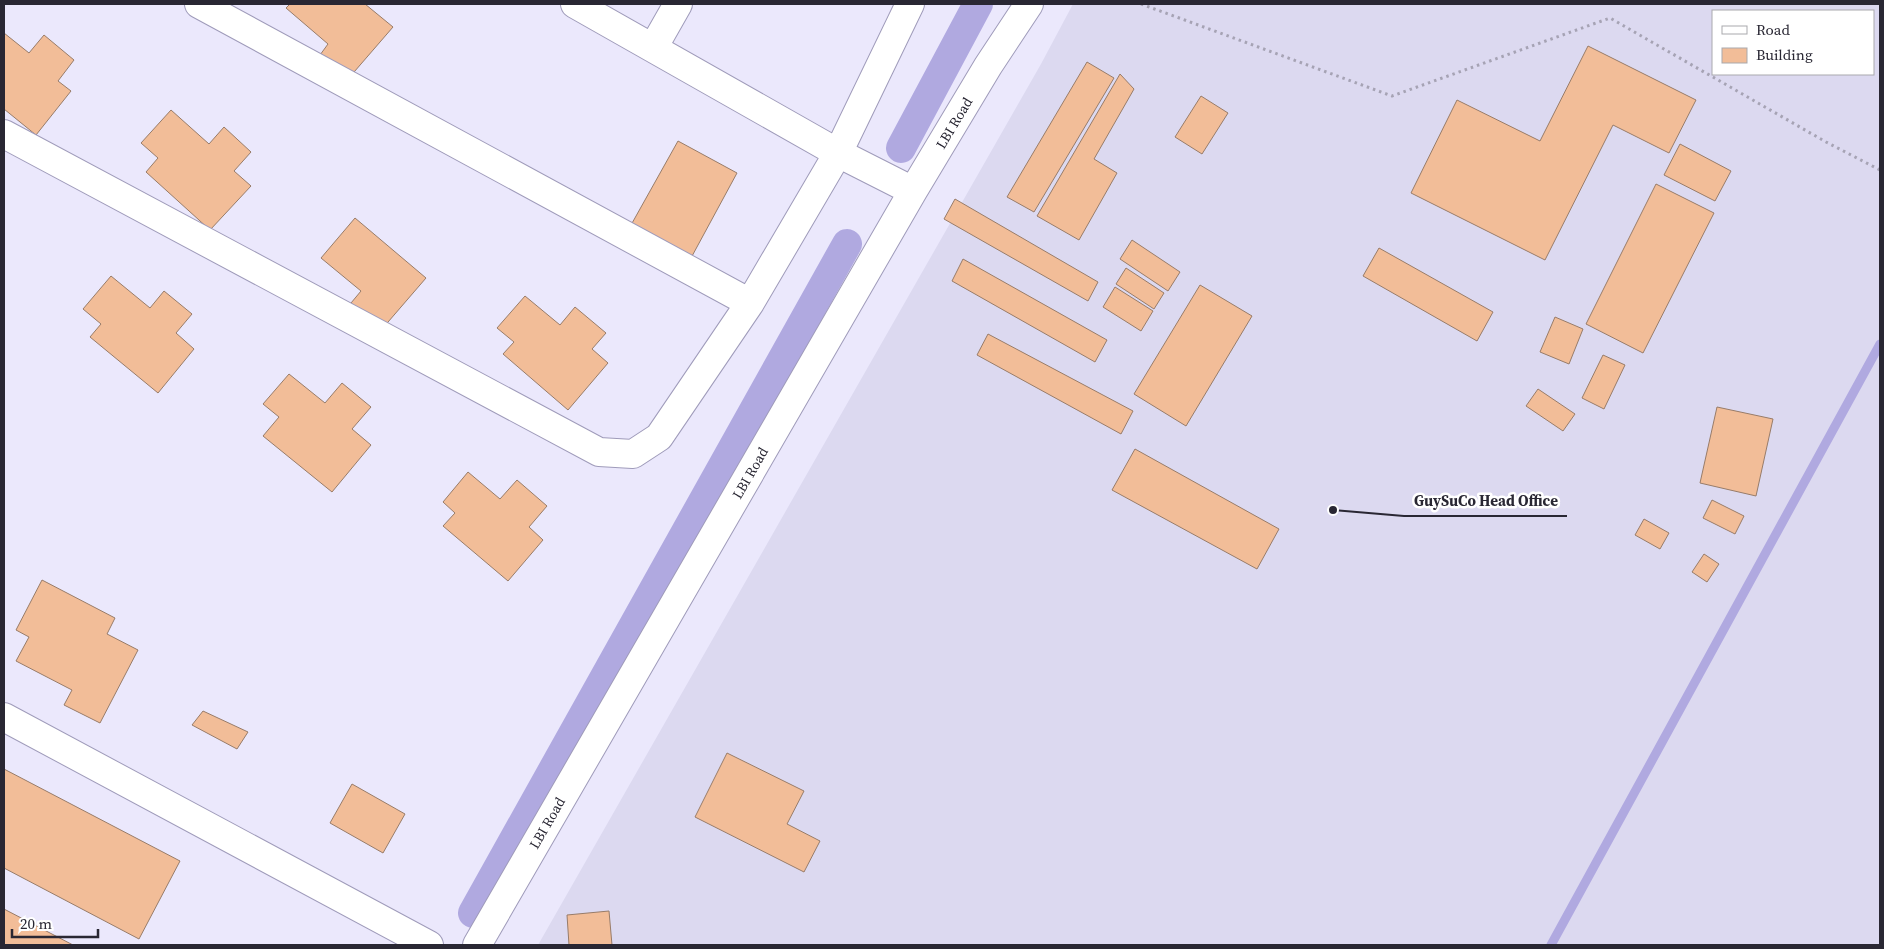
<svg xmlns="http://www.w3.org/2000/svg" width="1884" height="949" font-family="'Source Serif 4',serif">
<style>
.built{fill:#dcd9f0;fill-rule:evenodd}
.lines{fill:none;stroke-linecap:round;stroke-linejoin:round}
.stream{stroke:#b0a9e0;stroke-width:9}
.canal{stroke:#b0a9e0;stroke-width:30}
.building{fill:#f2bd98;stroke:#987c69}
.minor-casing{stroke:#9f9bba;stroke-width:30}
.path{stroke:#a6a3b4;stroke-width:3;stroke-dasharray:2.5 4;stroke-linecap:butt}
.minor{stroke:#fff;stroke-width:28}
.labels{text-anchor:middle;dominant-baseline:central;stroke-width:5;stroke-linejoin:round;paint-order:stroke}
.street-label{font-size:14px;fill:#292733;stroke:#fff}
.leader{fill:none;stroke:#292733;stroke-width:2}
.callout-dot{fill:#292733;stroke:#fff;stroke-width:2}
.callout-label{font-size:15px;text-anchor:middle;font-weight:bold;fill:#292733;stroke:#fff;stroke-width:5;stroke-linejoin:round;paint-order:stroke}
</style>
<rect width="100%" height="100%" fill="#ebe8fc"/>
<path class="built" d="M1073,4h807v941h-1342l503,-881zM1713,11h160v63h-160z"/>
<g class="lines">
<path class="stream" d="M1551,945l329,-601"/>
<path class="canal" d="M901,148l77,-144
M473,913l374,-669"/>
</g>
<path class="building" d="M290,4h75l28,23 -45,52 -28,-24 8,-11 -42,-36z
M4,33l25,20 15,-18 30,25 -16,21 13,10 -35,44 -32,-26z
M1588,46l108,54 -27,53 -56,-28 -68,135 -134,-67 46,-93 83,41z
M1087,62l27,16 -80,134 -27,-15z
M1120,74l14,15 -40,70 23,14 -38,67 -42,-24z
M1201,96l27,17 -26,41 -27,-17z
M171,110l38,34 15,-17 27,25 -17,19 17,15 -41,44 -64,-58 12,-14 -17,-15z
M678,141l59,32 -46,85 -60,-33z
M1680,144l51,27 -16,30 -51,-26z
M1656,184l58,29 -71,140 -57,-29z
M955,199l143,83 -10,19 -144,-82z
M355,218l71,60 -44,51 -31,-26 10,-12 -40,-33z
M1132,240l48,32 -12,19 -48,-32z
M1379,248l114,64 -16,29 -114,-65z
M963,259l144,81 -12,22 -143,-81z
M1126,268l38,25 -10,16 -38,-25z
M111,276l39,32 14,-17 28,23 -16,19 18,16 -36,44 -68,-56 11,-13 -18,-15z
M1200,285l52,31 -66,110 -52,-32z
M1115,287l38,24 -12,20 -38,-24z
M525,296l35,29 15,-18 31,26 -14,16 16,14 -40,47 -65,-56 11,-12 -17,-14z
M1555,317l28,12 -14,35 -29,-12z
M988,334l145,77 -12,23 -144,-79z
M1603,355l22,10 -21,44 -22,-11z
M289,374l36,29 17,-20 29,24 -19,22 19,16 -39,47 -69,-56 16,-19 -16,-13z
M1538,389l37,25 -12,17 -37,-25z
M1717,407l56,12 -17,77 -56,-13z
M1135,449l144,80 -22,40 -145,-79z
M468,472l32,27 17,-19 30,26 -18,21 14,13 -35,41 -65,-55 12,-13 -12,-11z
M1712,500l32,16 -9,18 -32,-16z
M1644,519l25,14 -9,16 -25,-14z
M1704,554l15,10 -12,18 -15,-10z
M42,580l73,38 -8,16 31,16 -38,73 -36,-18 8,-15 -56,-29 13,-24 -13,-7z
M203,711l45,21 -11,17 -45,-24z
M727,753l77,38 -17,33 33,17 -16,31 -109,-55z
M4,769l176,92 -41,78 -135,-71z
M352,784l53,30 -22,39 -53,-30z
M4,909l69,36h-69z
M609,911l3,34h-43l-2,-30z"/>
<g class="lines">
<defs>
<path id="minor" d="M199,4l551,299
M575,4l263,149 75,38
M653,48l25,-44
M4,134l595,318 34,2 26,-17 91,-134 88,-150 72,-149
M4,717l425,228
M477,945l436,-754 75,-125 41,-62"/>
</defs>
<use href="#minor" class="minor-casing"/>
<path class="path" d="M1141,4l251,92 218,-78 216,124 54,28"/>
<use href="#minor" class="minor"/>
</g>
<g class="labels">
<g class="street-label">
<text transform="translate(954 123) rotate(-59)">LBI Road</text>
<text transform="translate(750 473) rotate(-60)">LBI Road</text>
<text transform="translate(547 823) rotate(-60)">LBI Road</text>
</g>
</g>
<path class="leader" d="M1333 510L1404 516H1567"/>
<circle class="callout-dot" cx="1333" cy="510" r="5"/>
<g class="callout-label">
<text x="1486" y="506">GuySuCo Head Office</text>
</g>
<rect width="1884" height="949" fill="none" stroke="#292733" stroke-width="10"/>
<rect x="1712" y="10" width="162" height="65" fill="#ffffff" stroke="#a9a9ad"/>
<rect x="1722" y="26" width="25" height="8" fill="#ffffff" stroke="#a9a9ad"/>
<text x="1756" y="35" font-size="15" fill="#292733">Road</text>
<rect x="1722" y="48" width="25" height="15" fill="#f2bd98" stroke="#a9a9ad"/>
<text x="1756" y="60" font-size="15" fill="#292733">Building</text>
<path d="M12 929v8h86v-8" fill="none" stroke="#292733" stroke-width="2.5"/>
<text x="20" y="929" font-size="15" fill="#292733" stroke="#ffffff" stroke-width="4" paint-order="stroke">20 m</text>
</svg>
